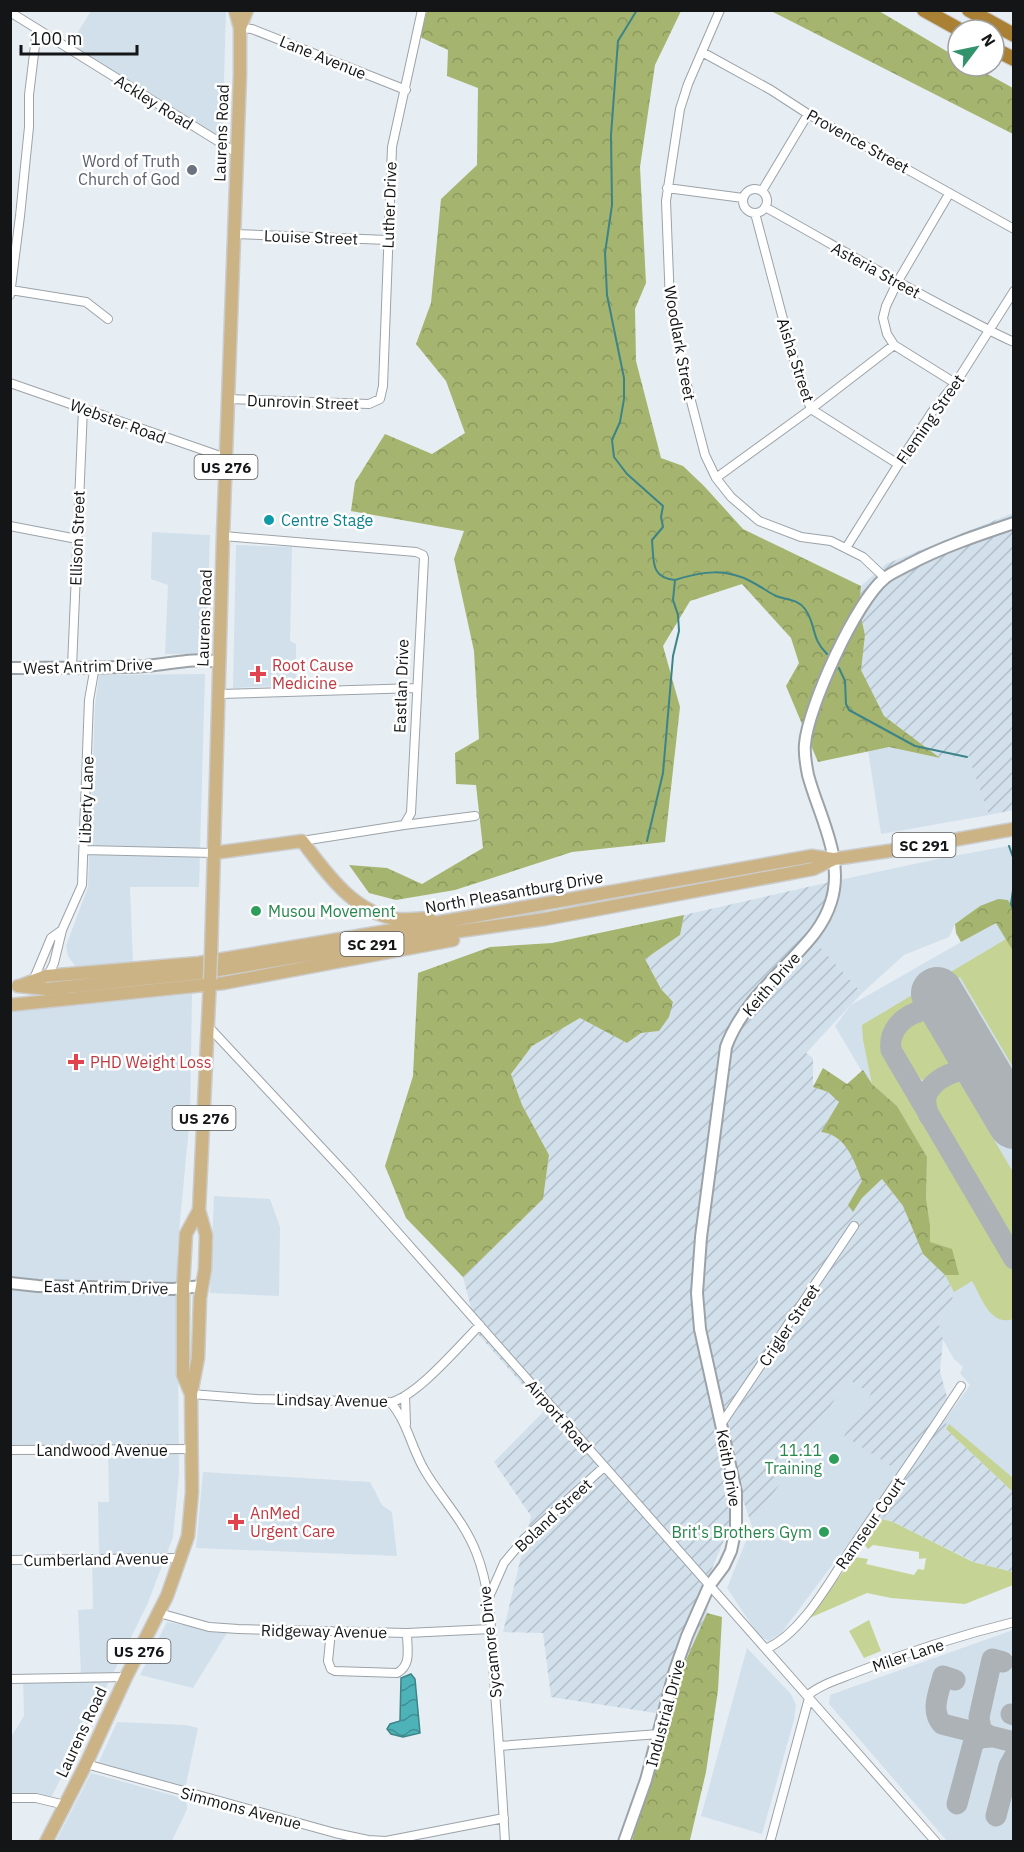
<svg xmlns="http://www.w3.org/2000/svg" width="1024" height="1852" font-family="'IBM Plex Sans',sans-serif">
<style>
.built{fill:#d2e0eb}
.industrial{fill:url(#industrial-furrows)}
.green{fill:#c5d394}
.forest{fill:url(#forest-crowns)}
.water{fill:url(#water-waves);stroke:#3c8488;stroke-width:1.5}
.lines{fill:none;stroke-linecap:round;stroke-linejoin:round}
.stream{stroke:#3c8488;stroke-width:2}
.taxiway{stroke:#acb2b6;stroke-width:21}
.runway{stroke:#acb2b6;stroke-width:52}
.street-casing{stroke:#9ca3a8;stroke-width:10}
.secondary-casing{stroke:#9ca3a8;stroke-width:14}
.primary-casing{stroke:#cbcccc;stroke-width:15}
.highway-casing{stroke:#cbcccc;stroke-width:16}
.street{stroke:#fff;stroke-width:8}
.secondary{stroke:#fff;stroke-width:10}
.primary{stroke:#cbb385;stroke-width:12}
.highway{stroke:#a98034;stroke-width:14}
.primary-bridge-casing{stroke:#cbcccc;stroke-width:15;stroke-linecap:butt}
.primary-bridge{stroke:#cbb385;stroke-width:12}
.worship-dot{fill:#6b7280;stroke:#fff;stroke-width:2}
.culture-dot{fill:#0f9aa8;stroke:#fff;stroke-width:2}
.health-dot{fill:#e0444e;stroke:#fff;stroke-width:2}
.leisure-dot{fill:#2e9e5b;stroke:#fff;stroke-width:2}
.labels{text-anchor:middle;dominant-baseline:central;stroke-width:5;stroke-linejoin:round;paint-order:stroke}
.shield{fill:#fff;stroke:#5a5b5d;stroke-width:1.5}
.shield-label{font-size:15px;font-weight:bold;fill:#131517}
.street-label{font-size:16px;fill:#131517;stroke:#fff}
.worship-label{font-size:16px;fill:#5b616d;stroke:#fff;text-anchor:end}
.culture-label{font-size:16px;fill:#0d838f;stroke:#fff;text-anchor:start}
.health-label{font-size:16px;fill:#be3a42;stroke:#fff;text-anchor:start}
.leisure-label{font-size:16px;fill:#27864d;stroke:#fff;text-anchor:end}
</style>
<defs>
<pattern id="industrial-furrows" width="10" height="10" patternUnits="userSpaceOnUse" patternTransform="scale(1.5)"><rect width="10" height="10" fill="#d2e0eb"/><path d="M-1 1l2-2M0 10L10 0M9 11l2-2" fill="none" stroke="#b3bfc9"/></pattern>
<pattern id="forest-crowns" width="20" height="18" patternUnits="userSpaceOnUse" patternTransform="scale(1.5)"><rect width="20" height="18" fill="#a5b46f"/><path d="M2 6a3 3 0 1 1 6 0M12 15a3 3 0 1 1 6 0" fill="none" stroke="#8d9a5f"/></pattern>
<pattern id="water-waves" width="16" height="10" patternUnits="userSpaceOnUse" patternTransform="scale(1.5)"><rect width="16" height="10" fill="#4db3b8"/><path d="M0 5q4-4 8 0t8 0" fill="none" stroke="#3f9095"/></pattern>
</defs>
<rect width="100%" height="100%" fill="#e6edf3"/>
<path class="built" d="M91,11h135l-4,135 -65,-34 -89,-64z
M152,532l58,3 -4,119h-41l3,-69 -17,-6z
M236,545l56,2 -2,94 6,3v41l-63,3z
M205,674l-6,213h-69l3,77 -58,2 -7,-10 -2,-10 22,-59 7,-181 4,-31z
M889,747l51,11 28,-4 21,61 -108,19 -13,-84z
M1013,845v63l-5,-8 -28,6 -25,18 -6,13 -45,18 -42,38 -52,-57 20,-54 108,-23z
M1003,918l10,18v555l-71,-67 28,-39 -10,-12 3,-6 -9,-8 -13,-23 -3,-14 15,-24 -51,-91 3,-62 -70,-119 16,-21z
M192,994l-2,122 -13,136 2,221 -6,64 -26,68 -95,191 -41,2v-61l13,-21 -1,-38 58,-3 -3,-65 15,-1 -1,-54h7l-1,-53h11l-1,-54 -97,1v-437z
M214,1196l56,3 10,28 -1,69 -69,-3z
M848,1378l24,15 35,83 -25,43 -16,1 -84,112 -13,9 -10,-5 -32,-48 25,-62z
M203,1472l167,10 12,23 10,7 5,44 -201,-8z
M167,1622l60,11 -34,55 -53,-13z
M1013,1630v211h-66l-118,-137 1,-9z
M747,1648l44,46 5,11 -2,15 -32,114 -61,-18z
M117,1722l69,3 12,3 -13,61 -88,-23z
M91,1773l95,26 1,10 -15,32h-116z"/>
<path class="industrial" d="M1013,513v297l-24,5 -21,-60 -28,3 -56,-42 -24,-46 5,-35 -6,-27 2,-22 25,-22z
M830,882l-5,30 -15,24 52,57 -56,60 7,5v29l15,5 11,10 -4,8 -3,23 18,18 12,30 -14,24 5,6 9,-13 20,-19 21,27 20,48 22,21 9,17 -4,2 3,4 -15,24 5,18 -3,31 7,26 -1,32 67,63v80l-39,-10 -81,-40 -11,-3 25,-43 -63,-40 27,-42 -23,-15 -96,147 -10,-29 -31,74 -4,42 -45,101 -111,-17 -8,-64 -40,-1 28,-116 -37,-54 51,-52 -67,-76 -15,-57 80,-78 6,-44 -27,-50 -11,-31 21,-28 48,-28 47,25 14,-10 18,-2 14,-29 -12,-13 -16,-30 35,-24 4,-20z"/>
<path class="green" d="M1006,939l7,12v116l-53,-90 -68,43c-8,10 -10,17 -9,31l130,221v47c-23,8 -32,-23 -41,-38l-18,11 -9,-17h13l-28,-33v-17l-4,-27 1,-41 -30,-51 -25,-22 -9,-44 -1,-15z
M923,1018l27,47 -15,11 -12,4c-10,-4 -15,-12 -19,-22 -11,-22 -3,-31 19,-40z
M958,1079l55,93v73l-81,-140c2,-15 13,-21 26,-26z
M949,1424l64,54v14l-67,-63z
M882,1519l11,3 80,40 40,10v13l-48,19 -74,-6 -24,-5 -62,27 50,-63 13,2 -2,5 48,11 4,-6 6,1 2,-12 -7,1v-7l-46,-7 -5,4 -3,-4z
M869,1620l12,31 -17,7 -15,-27z"/>
<path class="forest" d="M427,11h254l-26,54 -15,102 6,116 -11,26 1,52 25,97 22,8 21,20 39,43 118,57 -2,22 6,27 -4,35 23,46 56,42 -51,-11 -71,15 -32,-76 13,-23 -8,-25 -49,-54 -52,17 -27,45 17,61 -15,135 -93,10 -117,38 -59,10 -27,-7 -20,-28 38,3 35,16 61,-36 -7,-63 -20,-1 -1,-31 24,-14 -5,-88 -20,-92 10,-28 -113,-20 4,-29 30,-48 47,20 33,-21 -19,-52 -30,-37 15,-41 10,-104 36,-34 1,-77 -31,-12 1,-26 -28,-13z
M771,11h108l79,47v8h15l40,22v46z
M998,899l10,1 5,8v43l-17,-28 -35,19 -5,-9 -1,-9 25,-18z
M684,915l-4,20 -35,24 16,30 12,13 -4,15 -10,14 -18,2 -14,10 -47,-25 -48,28 -21,28 11,31 27,50 -6,44 -80,78 -57,-59 -21,-52 28,-90 5,-103 72,-26 62,-4z
M823,1068l24,16 16,-14 9,14 25,22 30,51 -1,41 4,27v17l22,7 7,26h-14l-22,-21 -20,-48 -21,-27 -20,19 -9,14 -5,-7 14,-24c-8,-21 -16,-46 -41,-49l18,-30 -11,-10 -15,-5z
M707,1613l15,4 -4,73 -12,82 -16,68 -1,2h-57l30,-128z"/>
<path class="water" d="M411,1674l4,5 5,54 -17,4 -12,-3 -4,-5 3,-5 10,-3 1,-43z"/>
<g class="lines">
<path class="stream" d="M637,10l-19,31 -7,94 1,70 -7,48 2,42 17,83v21l-4,23 -8,18 2,17 13,17 36,32 -2,11 2,10 -11,13c2,20 -2,38 23,40l-2,20 5,15 1,16 -6,25 -10,117 -16,68
M675,580c28,-9 51,-12 77,2 8,4 16,10 24,14 10,4 22,3 29,13 12,17 5,28 22,45
M839,668l6,13 1,23 3,6 66,36 52,11
M1009,846l5,14
M1014,883l-3,21 3,7"/>
<path class="taxiway" d="M952,1019c-22,-22 -66,0 -61,31l123,209
M929,1116c-2,-6 -4,-12 -3,-19 4,-18 37,-33 53,-25 4,2 7,7 10,10
M955,1680l-12,-4c-4,16 -13,35 -1,48l72,18
M1011,1714l3,1
M991,1737l-10,-7 -2,-13 13,-58 11,3
M957,1804l16,-60 6,-6 12,-1
M996,1816l13,-50 5,-9"/>
<path class="runway" d="M937,993l77,130"/>
<defs>
<path id="street" d="M720,10l-32,74 -8,25 -14,92 4,102 14,71 21,81 11,23 15,19 28,24 42,16 30,4 32,16 22,21
M10,12l227,141
M240,28l12,1 154,61
M702,52l69,38 37,24 206,115
M667,188l76,10
M743 201a12 12 0 1 1 24 0a12 12 0 1 1-24 0Z
M762,191l46,-77
M949,194l-51,87 -12,25 -3,12 4,16 7,11 61,38
M765,207c65,36 129,74 195,108 18,9 35,19 54,27
M755,213l42,159 14,37 87,55
M234,234l154,6
M11,290l75,12 22,17
M10,295l10,-79 9,-89v-32l8,-66
M10,383l216,75
M228,399l141,5 11,-5 3,-13 9,-239 30,-137
M716,478l95,-69 83,-64
M10,526l67,13
M223,536l193,16 7,3 1,3 -13,255 -7,12 -102,16
M846,548l62,-99 24,-37 25,-31 57,-90
M72,667l11,-259
M219,694l198,-6
M404,825l71,-9
M84,850l130,3
M47,978l7,-15 8,-33 20,-45 7,-185 6,-34
M33,981l18,-43 11,-8
M207,1025l140,150 462,523 -39,144
M191,1394l66,5 135,3c27,-8 67,-56 88,-77
M405,1396l1,28
M390,1402c18,20 21,46 35,69 16,27 39,50 51,81 16,40 15,83 18,126 4,54 8,109 11,164
M722,1423l132,-197
M10,1450l183,-1
M10,1560l171,-2
M489,1597l15,-34 20,-24 80,-72
M159,1613l50,14 29,2 169,4 84,-4
M331,1631l-3,30 3,8 4,2 62,2c15,-8 10,-24 10,-40
M766,1649c37,-17 63,-67 85,-100 37,-54 74,-108 110,-163
M10,1679l116,-2
M807,1696c14,-12 33,-17 50,-24 51,-20 104,-37 157,-50
M809,1698l127,144
M499,1746l160,-12
M86,1764l249,69 33,7 18,1 118,-23
M10,1798h26l29,7"/>
<path id="secondary" d="M10,668c45,-1 91,1 135,-2 26,-2 49,-9 74,-4
M10,1283l28,3 135,3 29,-3
M624,1842l22,-62 29,-110 12,-34 22,-50 15,-20 7,-15 5,-23v-36l-36,-163 -3,-36 4,-56 25,-190c12,-33 37,-58 61,-83 18,-19 36,-36 44,-62 14,-43 -12,-86 -23,-127 -2,-10 -4,-21 -3,-31 3,-37 51,-143 80,-166 6,-5 16,-9 23,-13 34,-18 70,-30 106,-42"/>
<path id="primary" d="M240,28l7,-18
M214,853l88,-12c24,31 51,72 95,78 10,1 22,-1 32,-1
M211,954l12,-418 17,-461v-47l-5,-18
M22,985l24,-9 153,-13 276,-47 337,-60 21,3
M18,986l29,3 153,-16 190,-32 155,-22 268,-50 21,-10 75,-11 105,-19
M10,1005l214,-22 229,-43
M191,1394l-8,-19v-87l3,-54 13,-24
M46,1842l40,-78 40,-87 41,-81 21,-60 4,-44 -1,-98 7,-36 2,-60 5,-29 1,-34 -7,-25 11,-231"/>
<path id="highway" d="M924,10l36,20
M969,10l45,25
M994,49l20,10"/>
</defs>
<use href="#street" class="street-casing"/>
<use href="#secondary" class="secondary-casing"/>
<use href="#primary" class="primary-casing"/>
<use href="#highway" class="highway-casing"/>
<use href="#street" class="street"/>
<use href="#secondary" class="secondary"/>
<use href="#primary" class="primary"/>
<use href="#highway" class="highway"/>
<defs>
<path id="primary-bridge" d="M210,979l1,-25"/>
</defs>
<use href="#primary-bridge" class="primary-bridge-casing"/>
<use href="#primary-bridge" class="primary-bridge"/>
</g>
<circle class="worship-dot" cx="192" cy="170" r="6"/>
<circle class="culture-dot" cx="269" cy="520" r="6"/>
<g class="health-dot">
<path d="M255 665h6v6h6v6h-6v6h-6v-6h-6v-6h6z"/>
<path d="M73 1053h6v6h6v6h-6v6h-6v-6h-6v-6h6z"/>
<path d="M233 1513h6v6h6v6h-6v6h-6v-6h-6v-6h6z"/>
</g>
<g class="leisure-dot">
<circle cx="256" cy="911" r="6"/>
<circle cx="834" cy="1459" r="6"/>
<circle cx="824" cy="1532" r="6"/>
</g>
<g class="labels">
<g class="shield">
<rect x="194.5" y="455" width="63" height="24" rx="4.5"/>
<rect x="892.5" y="833" width="63" height="24" rx="4.5"/>
<rect x="340.5" y="932" width="63" height="24" rx="4.5"/>
<rect x="172.5" y="1106" width="63" height="24" rx="4.5"/>
<rect x="107.5" y="1639" width="63" height="24" rx="4.5"/>
</g>
<g class="shield-label">
<text x="226" y="467">US 276</text>
<text x="924" y="845">SC 291</text>
<text x="372" y="944">SC 291</text>
<text x="204" y="1118">US 276</text>
<text x="139" y="1651">US 276</text>
</g>
<g class="street-label">
<text transform="translate(323 57) rotate(22)">Lane Avenue</text>
<text transform="translate(154 102) rotate(32)">Ackley Road</text>
<text transform="translate(221 133) rotate(-88)">Laurens Road</text>
<text transform="translate(858 141) rotate(29)">Provence Street</text>
<text transform="translate(389 205) rotate(-88)">Luther Drive</text>
<text transform="translate(311 237) rotate(2)">Louise Street</text>
<text transform="translate(876 270) rotate(29)">Asteria Street</text>
<text transform="translate(680 343) rotate(80)">Woodlark Street</text>
<text transform="translate(796 360) rotate(72)">Aisha Street</text>
<text transform="translate(303 402) rotate(2)">Dunrovin Street</text>
<text transform="translate(930 419) rotate(-55)">Fleming Street</text>
<text transform="translate(118 421) rotate(20)">Webster Road</text>
<text transform="translate(77 538) rotate(-88)">Ellison Street</text>
<text transform="translate(204 618) rotate(-88)">Laurens Road</text>
<text transform="translate(88 666) rotate(-2)">West Antrim Drive</text>
<text transform="translate(401 686) rotate(-88)">Eastlan Drive</text>
<text transform="translate(86 800) rotate(-88)">Liberty Lane</text>
<text transform="translate(514 892) rotate(-10)">North Pleasantburg Drive</text>
<text transform="translate(771 984) rotate(-49)">Keith Drive</text>
<text transform="translate(106 1287) rotate(1)">East Antrim Drive</text>
<text transform="translate(789 1325) rotate(-56)">Crigler Street</text>
<text transform="translate(332 1400) rotate(1)">Lindsay Avenue</text>
<text transform="translate(559 1416) rotate(49)">Airport Road</text>
<text x="102" y="1450">Landwood Avenue</text>
<text transform="translate(729 1468) rotate(80)">Keith Drive</text>
<text transform="translate(553 1515) rotate(-43)">Boland Street</text>
<text transform="translate(870 1523) rotate(-55)">Ramseur Court</text>
<text transform="translate(96 1559) rotate(-1)">Cumberland Avenue</text>
<text transform="translate(324 1631) rotate(1)">Ridgeway Avenue</text>
<text transform="translate(490 1642) rotate(-96)">Sycamore Drive</text>
<text transform="translate(908 1655) rotate(-18)">Miler Lane</text>
<text transform="translate(665 1713) rotate(-75)">Industrial Drive</text>
<text transform="translate(81 1732) rotate(-65)">Laurens Road</text>
<text transform="translate(241 1808) rotate(15)">Simmons Avenue</text>
</g>
<g class="worship-label">
<text x="180" y="161">Word of Truth<tspan x="180" dy="18">Church of God</tspan></text>
</g>
<g class="culture-label">
<text x="281" y="520">Centre Stage</text>
</g>
<g class="health-label">
<text x="272" y="665">Root Cause<tspan x="272" dy="18">Medicine</tspan></text>
<text x="90" y="1062">PHD Weight Loss</text>
<text x="250" y="1513">AnMed<tspan x="250" dy="18">Urgent Care</tspan></text>
</g>
<g class="leisure-label">
<text x="268" y="911" text-anchor="start">Musou Movement</text>
<text x="822" y="1450">11.11<tspan x="822" dy="18">Training</tspan></text>
<text x="812" y="1532">Brit's Brothers Gym</text>
</g>
</g>
<rect width="1024" height="1852" fill="none" stroke="#131517" stroke-width="24"/>
<g transform="translate(976 48) rotate(58)"><circle r="28" fill="#ffffff" stroke="#a1a1a2" stroke-width="1.5"/>
<path d="M0-4.5L10 22L0 15L-10 22Z" fill="#33936d"/>
<text y="-9" font-size="16" font-weight="bold" text-anchor="middle" fill="#131517">N</text>
</g>
<path d="M21 45v9h116v-9" fill="none" stroke="#131517" stroke-width="3"/>
<text x="30" y="45" font-size="18" fill="#131517" stroke="#ffffff" stroke-width="4.5" paint-order="stroke">100 m</text>
</svg>
